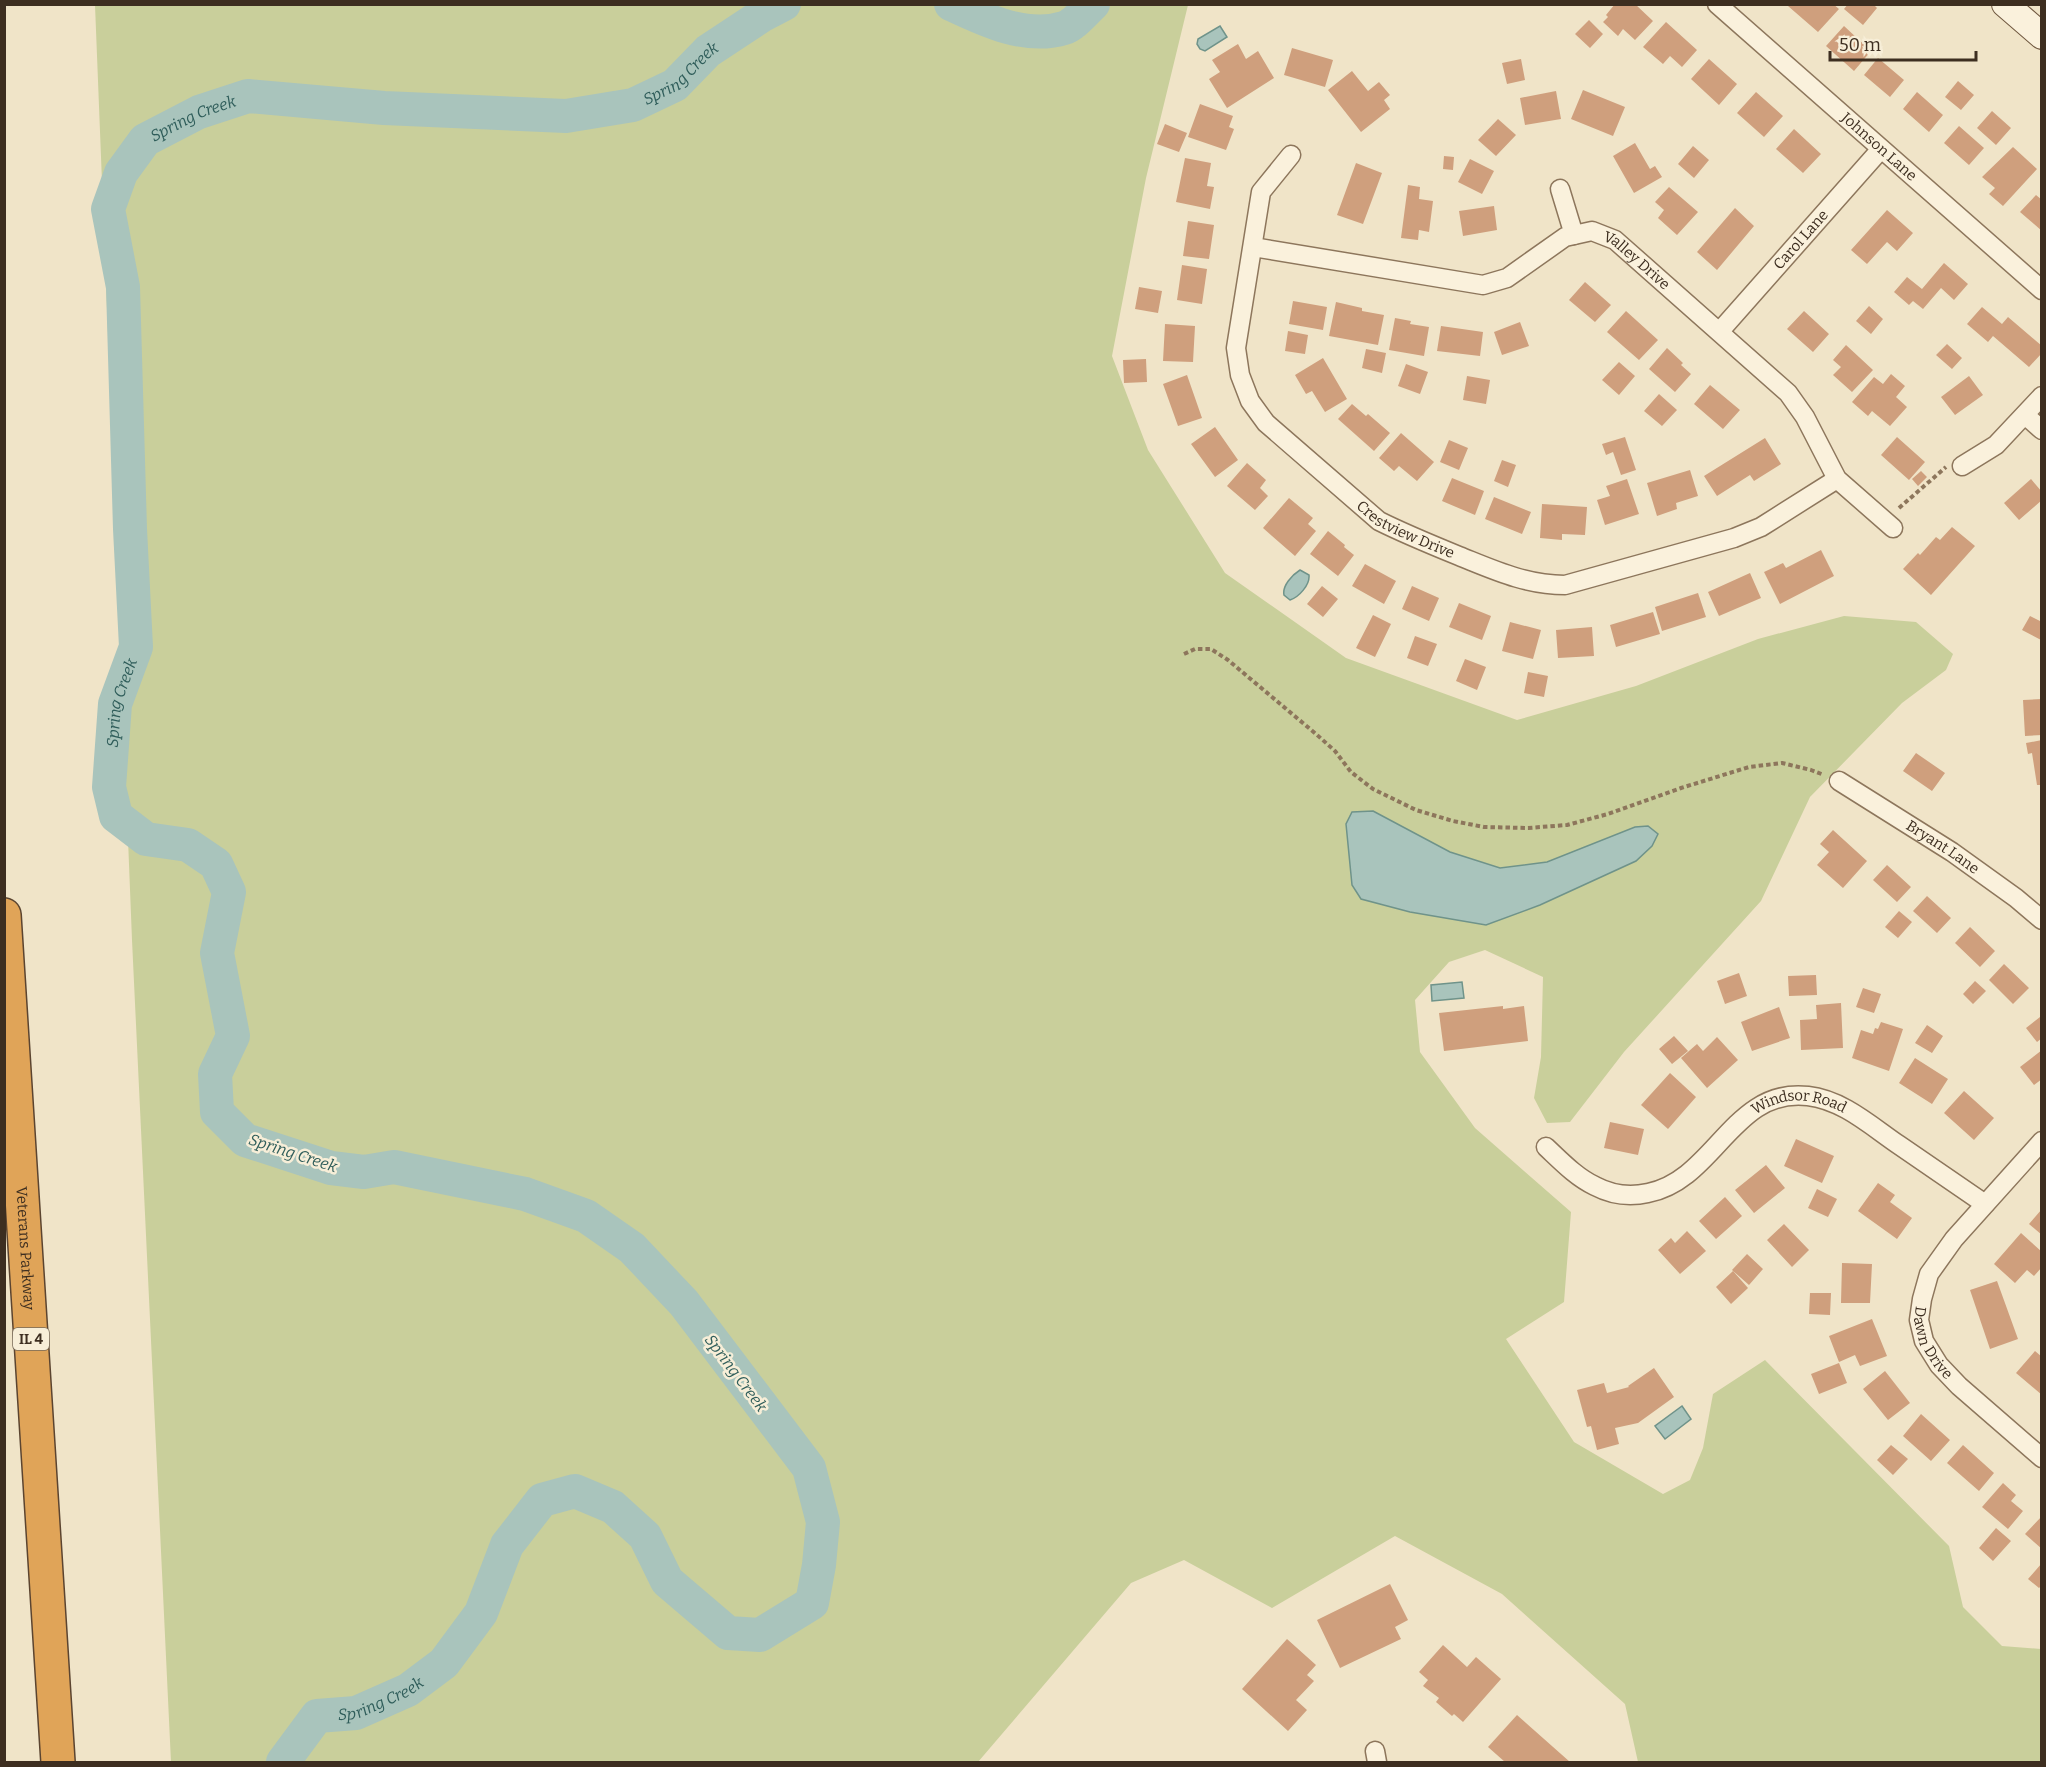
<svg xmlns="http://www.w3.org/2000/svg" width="2046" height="1767" font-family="Bitter,serif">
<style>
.green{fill:#c9cf9b}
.water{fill:#a9c4bc;stroke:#6f938a;stroke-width:1.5}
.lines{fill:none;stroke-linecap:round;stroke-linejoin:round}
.river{stroke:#a9c4bc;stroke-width:34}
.building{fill:#cf9f7d}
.street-casing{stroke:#8d765c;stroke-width:21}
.secondary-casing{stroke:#6f573f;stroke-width:28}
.highway-casing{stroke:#5b4430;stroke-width:36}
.path{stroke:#8d765c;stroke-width:4;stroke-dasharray:4.5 3;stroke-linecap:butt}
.street{stroke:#faf1dc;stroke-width:18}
.secondary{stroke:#faf1dc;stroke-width:26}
.highway{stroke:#e0a458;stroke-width:33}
.labels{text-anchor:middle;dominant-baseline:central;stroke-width:5;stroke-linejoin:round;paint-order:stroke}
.shield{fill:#f7eed8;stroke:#756857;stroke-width:1.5}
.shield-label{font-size:14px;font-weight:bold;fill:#3d2e20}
.street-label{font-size:15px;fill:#3d2e20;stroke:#f7eed8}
.water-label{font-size:16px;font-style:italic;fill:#2f5d5a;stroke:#f7eed8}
</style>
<rect width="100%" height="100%" fill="#f0e4c8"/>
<path class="green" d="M95,5h1093l-42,173 -34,178 36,94 77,123 121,85 171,62 119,-34 122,-47 86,-23 72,6 37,32 -7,16 -44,33 -92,94 -49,104 -137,151 -54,70 -23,1 -13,-25 7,-41 2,-80 -58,-27 -36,12 -34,38 5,52 55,76 96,84 -7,90 -58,37 68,103 89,52 27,-14 13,-32 10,-54 52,-34 184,186 14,61 39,39 39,3v113h-403l-13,-58 -123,-110 -107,-58 -123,72 -88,-48 -53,23 -153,179h-807l-39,-822z"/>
<path class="water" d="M1220,26l7,11 -22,14 -5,-2 -3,-5 1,-5z
M1300,570l9,5c1,10 -10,22 -19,25l-6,-5c-2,-9 8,-20 16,-25z
M1373,811l77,41 50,16 47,-6 88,-35 13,-1 10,8 -6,12 -16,15 -96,44 -54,20 -76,-13 -49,-13 -9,-14 -6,-61 6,-12z
M1462,982l2,16 -32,3 -1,-16z
M1682,1406l9,13 -26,20 -10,-13z"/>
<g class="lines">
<g class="river">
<path d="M951,4c34,16 75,36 113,24 10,-3 21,-17 29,-24"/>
<path id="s1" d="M283,1762l34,-46 39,-3 52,-23 36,-27 37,-50 26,-68 35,-45 33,-9 38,16 32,29 22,45 61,52 32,2 52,-32 7,-38 4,-43 -14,-54 -125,-165 -52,-55 -46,-32 -61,-22 -131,-27 -30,5 -33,-4 -86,-28 -28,-28 -2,-38 18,-38 -16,-83 12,-61 -13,-28 -28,-19 -42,-6 -30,-23 -7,-29 6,-83 21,-57 -6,-118 -7,-242 -15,-78 13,-36 24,-33 54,-28 49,-16 136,12 182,8 67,-11 42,-20 33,-34 53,-35 23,-12"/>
</g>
</g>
<path class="building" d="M1615,4h20l18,17 -18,19 -12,-11 -5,7 -15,-14 5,-5 -2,-2z
M1789,4h44l6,5 -21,23 -30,-26z
M1848,4h25l4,4 -14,17 -19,-16z
M1589,20l14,14 -13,14 -15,-14z
M1666,22l31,28 -15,17 -12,-11 -7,8 -20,-17z
M1844,26l27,25 -17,20 -28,-25z
M1238,44l8,15 12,-8 16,27 -47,30 -18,-29 11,-7 -8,-12z
M1292,48l41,12 -8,27 -41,-12z
M1878,58l26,22 -14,17 -26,-22z
M1521,59l4,21 -18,4 -5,-21z
M1709,59l28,25 -18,21 -28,-26z
M1352,71l16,20 11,-9 11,13 -6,5 6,9 -29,23 -33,-42z
M1958,81l16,14 -13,15 -16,-13z
M1583,90l42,17 -12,29 -42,-17z
M1556,91l5,28 -36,6 -5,-27z
M1756,92l27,24 -19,21 -27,-24z
M1917,92l26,23 -14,17 -26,-23z
M1200,104l33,12 -4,11 5,2 -8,21 -38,-13z
M1992,111l19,17 -15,17 -19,-17z
M1498,119l18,16 -20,21 -18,-16z
M1165,124l22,9 -8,19 -22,-8z
M1959,126l25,22 -15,17 -25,-22z
M1794,129l27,25 -18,19 -27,-24z
M1635,143l15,26 5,-3 7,11 -28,16 -21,-37z
M1693,146l16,14 -15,18 -16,-14z
M2013,147l24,22 -34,37 -14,-12 6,-6 -13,-11z
M1444,156l10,1 -1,13 -10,-1z
M1185,158l26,5 -4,23 7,1 -4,22 -34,-7z
M1470,159l24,12 -12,23 -24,-12z
M1356,163l26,10 -19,51 -26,-9z
M1408,185l12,2 -1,12 14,2 -4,31 -10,-2 -1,10 -17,-2z
M1669,187l29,25 -21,23 -19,-17 6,-8 -9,-8z
M2036,195l6,5v31l-22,-19z
M1494,206l3,24 -34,6 -4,-25z
M1735,208l19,18 -37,44 -20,-18z
M1887,210l26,23 -16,18 -10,-9 -20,22 -16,-14z
M1188,221l26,4 -5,34 -26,-3z
M1944,263l24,21 -14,16 -13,-12 -18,21 -10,-8 -4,4 -15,-13 13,-15 15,12z
M1182,265l25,4 -5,35 -25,-4z
M1585,282l26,23 -16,17 -26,-22z
M1139,287l23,4 -4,22 -23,-4z
M1293,301l34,6 -4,23 -34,-6z
M1336,302l26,6v3l22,4 -6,30 -49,-9z
M1869,306l14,13 -12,15 -15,-13z
M1982,307l20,17 6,-7 34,29v7l-13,14 -36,-31 -5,6 -21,-18z
M1626,311l32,29 -19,20 -32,-28z
M1804,311l25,23 -16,18 -26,-23z
M1395,318l16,3 -1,3 19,3 -5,29 -35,-6z
M1520,322l9,24 -27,9 -8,-23z
M1165,324l30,2 -2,36 -30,-1z
M1441,326l42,6 -3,24 -43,-5z
M1288,331l20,4 -3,19 -20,-3z
M1947,344l15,14 -10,11 -16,-14z
M1846,345l27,25 -21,22 -19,-17 8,-8 -8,-7z
M1667,348l16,15 -2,2 10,9 -16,18 -26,-23z
M1366,349l20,4 -4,20 -20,-5z
M1323,358l24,41 -22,13 -13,-21 -6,3 -11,-19z
M1146,359l1,23 -23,1 -1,-23z
M1619,362l16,14 -16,19 -17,-15z
M1406,364l22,8 -8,22 -22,-8z
M1891,374l14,12 -9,11 11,10 -17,19 -18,-15 -4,5 -16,-14 22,-25 9,7z
M1187,375l15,43 -24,8 -15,-42z
M1467,376l23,4 -4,24 -23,-4z
M1969,376l14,19 -28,20 -14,-18z
M1710,385l30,25 -17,19 -29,-25z
M1659,394l18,16 -15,16 -18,-15z
M1352,404l14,12 2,-2 22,19 -16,18 -36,-32z
M1215,427l23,33 -23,17 -24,-33z
M1401,433l33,29 -17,19 -18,-15 -5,5 -15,-13z
M1625,437l11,33 -15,5 -8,-23 -7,3 -4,-11z
M1897,437l28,25 -16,18 -28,-25z
M1765,438l16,26 -27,17 -4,-6 -33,21 -13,-20z
M1449,440l19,8 -9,22 -19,-8z
M1502,460l14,5 -8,22 -14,-6z
M1247,463l19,17 -6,8 8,8 -13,14 -28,-24z
M1690,470l8,26 -22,7 1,6 -20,7 -10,-33z
M1921,471l6,6 -9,9 -6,-7z
M1452,478l32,13 -9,24 -33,-14z
M1627,479l12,35 -34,11 -8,-25 13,-4 -4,-10z
M2031,479l11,13v8l-23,20 -15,-17z
M1494,497l37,15 -9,22 -37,-15z
M1289,498l24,20 -5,6 8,7 -21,25 -32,-28z
M1542,504l45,3 -2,28 -23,-1v6l-22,-2z
M1952,527l23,19 -44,49 -28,-26 15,-16 2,2 16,-18 4,3z
M1328,531l17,14 -1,2 10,8 -16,21 -28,-22z
M1821,550l13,26 -54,28 -16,-32 19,-9 3,5z
M1365,564l31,17 -12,23 -32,-18z
M1750,573l11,25 -42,18 -11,-24z
M1322,586l16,13 -15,18 -16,-13z
M1412,586l27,12 -10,23 -27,-12z
M1698,593l8,24 -44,14 -7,-24z
M1459,603l32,13 -9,24 -33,-13z
M1653,612l7,22 -44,13 -6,-22z
M1373,615l18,9 -16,33 -19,-9z
M2030,616l12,6 -1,18 -19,-10z
M1510,622l31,8 -8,29 -31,-8z
M1592,627l2,29 -36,2 -2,-28z
M1415,636l22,8 -9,22 -21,-8z
M1465,659l21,8 -9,23 -21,-9z
M1528,672l20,4 -4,21 -20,-4z
M2042,699v36l-17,1 -2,-36z
M2042,740v45h-5l-5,-32 -4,1 -2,-11z
M1916,753l29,20 -13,18 -29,-20z
M1833,830l34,31 -24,27 -26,-23 12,-13 -9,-8z
M1887,865l24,22 -14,15 -24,-22z
M1927,896l24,22 -14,15 -24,-22z
M1899,911l13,11 -14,16 -13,-11z
M1970,927l25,24 -15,16 -25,-24z
M2004,964l25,24 -16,16 -24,-24z
M1739,973l8,23 -22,8 -8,-23z
M1816,975l1,20 -28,1 -1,-20z
M1975,981l11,10 -13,13 -10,-10z
M1863,988l18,6 -7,19 -18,-6z
M1841,1003l2,45 -42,2 -1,-30 17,-1 -1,-14z
M1503,1006v3l21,-3 4,35 -84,10 -5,-38z
M1779,1007l11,31 -38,13 -11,-29z
M2040,1017l2,21 -5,4 -11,-14z
M1881,1022l22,7 -14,42 -37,-13 9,-28 12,4 2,-6 3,1z
M1927,1025l16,11 -11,17 -17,-10z
M1674,1036l14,15 -16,13 -13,-15z
M1717,1037l21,23 -31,28 -26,-30 16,-14 6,7z
M2042,1050v29l-8,6 -14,-18z
M1915,1058l33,21 -16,25 -33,-21z
M1670,1073l26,24 -28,32 -27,-24z
M1964,1091l30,27 -20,22 -30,-27z
M1610,1122l34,7 -6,26 -34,-7z
M1796,1139l38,17 -12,27 -38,-17z
M1766,1165l19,23 -31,25 -19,-23z
M1878,1183l17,12 -5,7 22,16 -15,21 -39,-28z
M1817,1189l20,10 -9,18 -20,-9z
M1725,1197l17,19 -26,23 -17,-18z
M2042,1209v26l-13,-11z
M1784,1224l25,26 -17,17 -25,-27z
M1687,1231l19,20 -26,23 -22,-24 13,-12 4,5z
M2021,1233l21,19v15l-8,9 -7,-6 -12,13 -21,-19z
M1747,1254l16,15 -14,16 -17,-15z
M1842,1263l30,1 -2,39h-29z
M1733,1271l15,17 -17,16 -15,-17z
M1997,1281l21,58 -28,10 -20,-59z
M1810,1293h21l-1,22 -21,-1z
M1872,1319l15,37 -27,10 -5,-11 -16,7 -10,-26z
M2035,1351l7,6v38l-26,-22z
M1839,1363l8,20 -28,11 -8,-20z
M1654,1368l20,29 -36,26 -23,5 4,16 -22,6 -6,-24 -4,1 -10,-37 27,-7 3,10 22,-6 -1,-1z
M1885,1371l25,32 -22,17 -25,-31z
M1921,1414l29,26 -19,21 -28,-25z
M1891,1445l17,14 -15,16 -16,-15z
M1963,1445l31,28 -15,18 -32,-28z
M2003,1483l13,12 -5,6 12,10 -15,18 -26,-22z
M2042,1516v33l-17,-15z
M1996,1528l15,13 -18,20 -14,-13z
M2042,1563v22l-3,3 -11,-9z
M1390,1584l18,36 -13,7 6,12 -61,29 -23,-48z
M1287,1639l29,26 -9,10 7,6 -18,19 11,10 -19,21 -46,-42z
M1443,1645l24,22 9,-10 25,22 -38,43 -9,-8 -2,2 -16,-14 3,-4 -16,-12 5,-6 -9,-8z
M1517,1715l53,47h-65l-17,-15z"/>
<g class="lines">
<defs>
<g id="street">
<path id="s2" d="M1717,4l325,286"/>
<path id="s3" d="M1291,155l-30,37 -25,156 4,27 10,26 16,22 113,98c26,13 53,24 80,35 35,14 67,29 106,29l169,-47 27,-11 76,-48"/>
<path d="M1560,189l14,46"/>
<path id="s4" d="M1253,247l230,38 24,-7 58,-41 27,-6 23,9 173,153 17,24 32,62 56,49"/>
<path id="s5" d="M1720,331l161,-182"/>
<path d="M2025,415l17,15"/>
<path d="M1962,466l34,-21 46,-49"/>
<path id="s6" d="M1839,781l113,71 64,46 26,22"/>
<path id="s7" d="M2042,1141l-88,98 -25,35 -7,25 -3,21 5,21 15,24 20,21 83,72"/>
<path id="s8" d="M1546,1147c15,14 30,30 49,39 17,9 35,11 53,7 67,-13 85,-106 160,-97 35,4 63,30 91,49 29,20 57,39 86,59"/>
<path d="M1375,1751l2,11"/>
</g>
<path id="secondary" d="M2005,4l37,32"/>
<g id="highway">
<path id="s9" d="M4,915l54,847"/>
</g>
</defs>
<use href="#street" class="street-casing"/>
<use href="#secondary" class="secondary-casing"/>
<use href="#highway" class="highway-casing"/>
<path class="path" d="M1899,508l47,-41
M1184,654l11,-5h16l17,11 88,74 19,17 16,21 22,17 43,21 37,11 31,6 44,1 39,-3 41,-11 73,-26 68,-21 33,-4 29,7 13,5"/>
<use href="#street" class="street"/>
<use href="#secondary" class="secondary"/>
<use href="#highway" class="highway"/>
</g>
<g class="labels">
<rect class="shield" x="13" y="1328" width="36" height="22" rx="4.5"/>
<g class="shield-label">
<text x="31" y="1339">IL 4</text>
</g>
<g class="street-label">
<text stroke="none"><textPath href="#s2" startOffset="216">Johnson Lane</textPath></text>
<text stroke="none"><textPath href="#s5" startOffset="122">Carol Lane</textPath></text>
<text stroke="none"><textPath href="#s4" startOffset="411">Valley Drive</textPath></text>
<text stroke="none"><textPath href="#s3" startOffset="465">Crestview Drive</textPath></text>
<text stroke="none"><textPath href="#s6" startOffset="123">Bryant Lane</textPath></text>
<text stroke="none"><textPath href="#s8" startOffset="302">Windsor Road</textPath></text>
<text stroke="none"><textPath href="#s9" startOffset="334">Veterans Parkway</textPath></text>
<text stroke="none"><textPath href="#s7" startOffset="248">Dawn Drive</textPath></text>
</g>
<g class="water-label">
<text stroke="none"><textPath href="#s1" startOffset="3222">Spring Creek</textPath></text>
<text stroke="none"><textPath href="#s1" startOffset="2718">Spring Creek</textPath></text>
<text stroke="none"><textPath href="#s1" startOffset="2088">Spring Creek</textPath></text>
<text transform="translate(293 1153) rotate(18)">Spring Creek</text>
<text transform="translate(736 1373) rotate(53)">Spring Creek</text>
<text stroke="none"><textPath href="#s1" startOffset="124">Spring Creek</textPath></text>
</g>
</g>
<rect width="2046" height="1767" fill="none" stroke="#3d2e20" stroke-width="12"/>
<path d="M1830 51v9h146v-9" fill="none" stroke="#3d2e20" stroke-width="3"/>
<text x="1839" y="51" font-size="18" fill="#3d2e20" stroke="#f7eed8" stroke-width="4.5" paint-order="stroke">50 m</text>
</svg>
